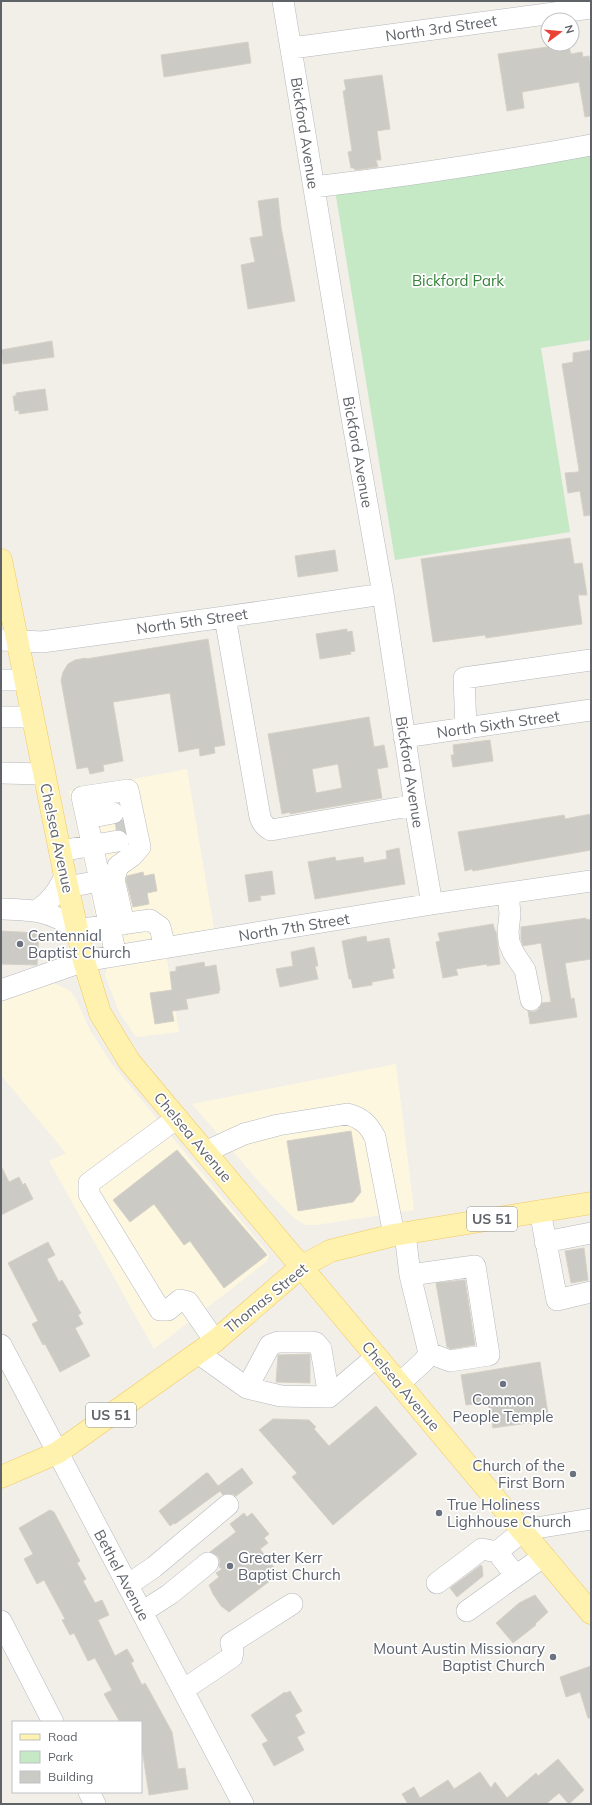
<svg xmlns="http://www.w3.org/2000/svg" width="592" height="1805" font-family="Mulish,sans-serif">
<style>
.commercial{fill:#fef7e0}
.green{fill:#c5e8c5}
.building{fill:#cccac5;stroke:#d6d1c6;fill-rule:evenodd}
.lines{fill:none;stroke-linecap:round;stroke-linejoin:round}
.minor-tunnel{stroke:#ccccc8;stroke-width:21;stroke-dasharray:21 10;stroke-linecap:butt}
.minor-casing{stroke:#b5b8bc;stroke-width:22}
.major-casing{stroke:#f2c960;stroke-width:23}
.minor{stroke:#fff;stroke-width:21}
.major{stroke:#fff2af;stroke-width:22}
.worship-dot{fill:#6b7280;stroke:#fff;stroke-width:1.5}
.labels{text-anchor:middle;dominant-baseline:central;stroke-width:3.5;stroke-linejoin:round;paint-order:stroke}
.shield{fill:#fff;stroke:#8f9295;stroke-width:1}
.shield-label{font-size:14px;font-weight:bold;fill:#5f6368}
.street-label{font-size:15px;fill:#5f6368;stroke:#fff}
.park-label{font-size:15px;fill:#348238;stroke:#fff}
.worship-label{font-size:15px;fill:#5b616d;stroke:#fff;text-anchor:start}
</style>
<rect width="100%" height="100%" fill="#f1efe8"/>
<path class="commercial" d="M187,769l27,160 -108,17 -5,-1 -32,-154z
M166,954l13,78 -43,5 -17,-25 -14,-37 2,-8z
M54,983l16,8 6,8 14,31 21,33 157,190 1,4 -3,5 -112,87 -105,-188 17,-8 -65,-78v-76z
M396,1064l18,146 -98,15h-10l-12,-7 -34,-35 -68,-79z"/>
<path class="green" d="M591,150v190l-50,8 29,184 -175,28 -60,-370z"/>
<path class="building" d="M248,42l3,21 -87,14 -3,-22z
M568,44l3,10 11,-2 1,5 6,-1 2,12v48l-6,1 -6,-35 -57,10 2,16 -17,3 -9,-57z
M382,75l8,54 -13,2 4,29h-5l2,7 -23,3 -1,-2h-3l-3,-16 4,-1 -9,-60 3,-1 -2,-10z
M278,198l3,29 14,74 -47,8 -7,-44 14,-3 -5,-24 13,-2 -5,-35z
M52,341l2,16 -51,7 -2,-14z
M591,350v165l-7,1 -4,-25 -12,2 -3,-20 13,-1 1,-2 -17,-106 11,-2v-9z
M45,389l3,21 -29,4v-4l-4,1 -2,-15h3v-3z
M570,538l4,26 8,-1 5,32h-9l4,29 -96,14 -1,-3 -52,7 -12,-83z
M335,550l3,21 -40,6 -3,-21z
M347,629v3l5,-1 3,20 -5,1 1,2 -31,5 -4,-25z
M208,639l17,106 -11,2 1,6 -15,3 -1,-8 -20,4 -9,-59 -57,9 10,59 -20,4 1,6 -14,3 -2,-7 -11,2 -16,-89 2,-8 5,-8 7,-4 11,-2v1z
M369,717l5,30 10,-2 4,22 -11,2 5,29 -92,16v-2l-8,2 -14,-80zM338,764l4,24 -26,5 -4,-24z
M490,740l3,21 -40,6 -2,-12h3l-1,-10z
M591,814v36l-118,21 -1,-2 -7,2 -7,-39 106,-17 1,4z
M399,848l6,36 -90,15 -7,-37 27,-5 1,4 27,-4 1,6 23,-4 -1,-8z
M272,871l3,23 -15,2 1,4 -12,2 -4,-27z
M143,872l1,4 10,-2 3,17 -10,2 2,11 -16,3 -7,-27 1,-4z
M586,918v2l5,-1v40l-26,4 6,36 3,-1 3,19 -47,7 -2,-13 6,1 5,-3 3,-6 9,-1 -10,-59 -18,3 -2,-7v-12z
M493,924l2,7h1l4,33 -13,2v-2l-31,5 2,6 -15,3 -7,-36 4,-1 -2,-8z
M1,931l38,2 -2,32 -36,-1z
M366,936l1,6 22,-4 6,30 -3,1 2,9 -22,4v3l-19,3 -2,-9h-2l-7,-38z
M314,947l4,19h-3l3,13 -38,8 -4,-18 17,-3 -2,-14z
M204,962l1,5 11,-2 4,25 -1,1v2l-33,6 2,10 -16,2 2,10 -19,3 -5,-31 22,-3 -2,-18 6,-1v-4z
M351,1131l10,61 -8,10 -55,9 -11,-70z
M177,1150l90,105 -43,33 -34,-47 -6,4 -30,-41 -24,18 -17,-22z
M1,1166l8,16 10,-5 4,8 2,-2 8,16 -32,16z
M48,1242l7,13 -8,4 12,23 3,-2 19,33 -3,2 5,9 -8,4 15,28 -30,16 -15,-28 -2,1 -11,-21 6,-3 -30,-58z
M584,1248l4,32 -17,3 -6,-32z
M465,1280l10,65 -24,4 -4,-2 -11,-64z
M310,1354v29l-34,-1 2,-27z
M540,1362l9,58 -56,8 -5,-26 -22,3 -5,-30z
M376,1406l41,48 -84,71 -41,-48 5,-4 -38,-43 14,-11 36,1 7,7 -2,2 15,17z
M242,1468l11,15 -17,13 -4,-2 -9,1 -3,-4 -45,33 -1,-1 -4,3 -11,-15 47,-38h2l10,13z
M50,1510l4,2 26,49 -3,2 9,16 -3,2 12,22 7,-3 7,15 -11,5 17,36 12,-7 7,12 -3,2 11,22 3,-2 4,7 23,42 6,37 7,-1 3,21 -39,6 -8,-53v-20h-21l-16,-28 8,-4 -17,-32 -7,3 -14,-28 -4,2 -8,-15 3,-1 -21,-39 -7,4 -13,-25 9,-5 -14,-26z
M244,1513l3,4 5,-4 17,21 -5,4 4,5 -8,6 19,25 -50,38 -8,-6 -8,-12 -4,-9 10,-8 -3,-4 6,-4 -3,-2 1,-6 -2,-5 -8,-4 26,-20 -6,-8z
M481,1565l1,1 1,10 -26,21 -7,-9z
M535,1595l13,17 -13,12 1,1 -23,18 -17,-20 23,-20z
M591,1666v52h-3l-8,-26 -14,5 -6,-20z
M290,1691l12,20 -7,4 10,18 -8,4 7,13 -30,16 -12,-22 6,-3 -17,-26 34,-23 1,1z
M558,1759l26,31 -15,14 -10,-11 -13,11h-138l-6,-10 12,-7 6,11 28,-18 6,9 26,-17 11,16 4,-6 12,16 29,-25 2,3z"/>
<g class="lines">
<path class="minor-tunnel" d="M116,831l15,-2"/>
<defs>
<path id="minor" d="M283,1l69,417 31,176 32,211 17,99
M292,48l299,-40
M314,187c93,-11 185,-25 277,-42
M225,617l35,200c2,6 5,10 11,13l144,-25
M1,640l41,2 183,-25 158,-23
M1,680h25
M1,717h32
M466,729l-2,-51 127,-18
M404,737l187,-27
M1,773l43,1
M87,818l26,-5
M60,851l58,-10
M67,887l33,-6 -18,-84 46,-7 12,57 -8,9 -14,10 -4,13
M508,893l2,21 -2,18 1,10 4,10 12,18 6,30
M1,909c33,1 46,1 75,19
M38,910c13,-9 20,-19 27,-34
M76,930l74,-10 10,7 5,21
M116,956l-16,-75 14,-2 10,45
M1,990l83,-29 348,-57 159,-23
M177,1118l-88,65v11l71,116h8l12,-10 8,2 27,39
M205,1152l39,-18 34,-9 69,-11c15,4 21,10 28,23l19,98
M540,1211l17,89 34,-8
M545,1242l46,-9
M410,1275l65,-9 14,89 -39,6 -21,-8
M1,1345l242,459
M198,1353l49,35 34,8 48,1 47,-40
M399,1384l25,-23 5,-8 -19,-78 -5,-42
M247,1388l23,-43 8,-3h34l4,1 5,6 8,48
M544,1556l-28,20 -19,-24 27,-22 67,-11
M437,1583l45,-34 15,3
M128,1585l26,-18 74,-62
M467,1611l49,-35
M142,1612l28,-18 38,-31
M1,1621l52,101
M183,1690l49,-33 1,-6 -2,-8 61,-39
M89,1792l6,12"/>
<path id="major" d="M1,560l64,316 19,85 16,52 29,48 462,552
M1,1477l56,-24 158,-112 86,-74 29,-16 64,-16 197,-32"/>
</defs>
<use href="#minor" class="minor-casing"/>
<use href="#major" class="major-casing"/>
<use href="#minor" class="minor"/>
<use href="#major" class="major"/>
</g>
<g class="worship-dot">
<circle cx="20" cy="944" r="4"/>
<circle cx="503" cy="1384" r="4"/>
<circle cx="573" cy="1474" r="4"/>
<circle cx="439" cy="1513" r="4"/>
<circle cx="230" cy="1566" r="4"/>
<circle cx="553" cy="1657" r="4"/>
</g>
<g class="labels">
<g class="shield">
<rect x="467" y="1207" width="50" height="24" rx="3"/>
<rect x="86" y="1403" width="50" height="24" rx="3"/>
</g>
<g class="shield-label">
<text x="492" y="1219">US 51</text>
<text x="111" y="1415">US 51</text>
</g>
<g class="street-label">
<text transform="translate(441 28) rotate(-8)">North 3rd Street</text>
<text transform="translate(305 133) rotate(81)">Bickford Avenue</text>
<text transform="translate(358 452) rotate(80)">Bickford Avenue</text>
<text transform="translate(192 621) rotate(-8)">North 5th Street</text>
<text transform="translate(498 724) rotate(-8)">North Sixth Street</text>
<text transform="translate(410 772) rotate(81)">Bickford Avenue</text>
<text transform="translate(57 838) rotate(78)">Chelsea Avenue</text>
<text transform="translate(294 927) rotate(-9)">North 7th Street</text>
<text transform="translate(193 1137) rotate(50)">Chelsea Avenue</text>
<text transform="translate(266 1298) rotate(-39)">Thomas Street</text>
<text transform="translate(401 1386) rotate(50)">Chelsea Avenue</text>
<text transform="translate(122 1575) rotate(62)">Bethel Avenue</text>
</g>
<g class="park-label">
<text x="458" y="280">Bickford Park</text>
</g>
<g class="worship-label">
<text x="28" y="935">Centennial<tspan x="28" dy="17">Baptist Church</tspan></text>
<text x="503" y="1399" text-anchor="middle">Common<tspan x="503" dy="17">People Temple</tspan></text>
<text x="565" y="1465" text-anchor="end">Church of the<tspan x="565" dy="17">First Born</tspan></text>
<text x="447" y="1504">True Holiness<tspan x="447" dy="17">Lighhouse Church</tspan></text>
<text x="238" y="1557">Greater Kerr<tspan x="238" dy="17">Baptist Church</tspan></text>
<text x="545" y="1648" text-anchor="end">Mount Austin Missionary<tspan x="545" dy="17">Baptist Church</tspan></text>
</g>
</g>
<rect width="592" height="1805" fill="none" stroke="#5f6368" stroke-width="4"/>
<rect x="12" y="1721" width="130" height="72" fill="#ffffff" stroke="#bfc1c3"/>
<rect x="20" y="1734" width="20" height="6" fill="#fff2af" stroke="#bfc1c3"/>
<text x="48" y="1741" font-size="12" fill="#5f6368">Road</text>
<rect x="20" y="1751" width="20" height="12" fill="#c5e8c5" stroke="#bfc1c3"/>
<text x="48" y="1761" font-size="12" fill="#5f6368">Park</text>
<rect x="20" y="1771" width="20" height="12" fill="#cccac5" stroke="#bfc1c3"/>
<text x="48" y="1781" font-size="12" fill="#5f6368">Building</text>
<g transform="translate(560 32) rotate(74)"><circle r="19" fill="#ffffff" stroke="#bfc1c3"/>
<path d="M0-3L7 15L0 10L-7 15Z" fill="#ea4335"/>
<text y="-6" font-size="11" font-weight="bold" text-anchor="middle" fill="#5f6368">N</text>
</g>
</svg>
